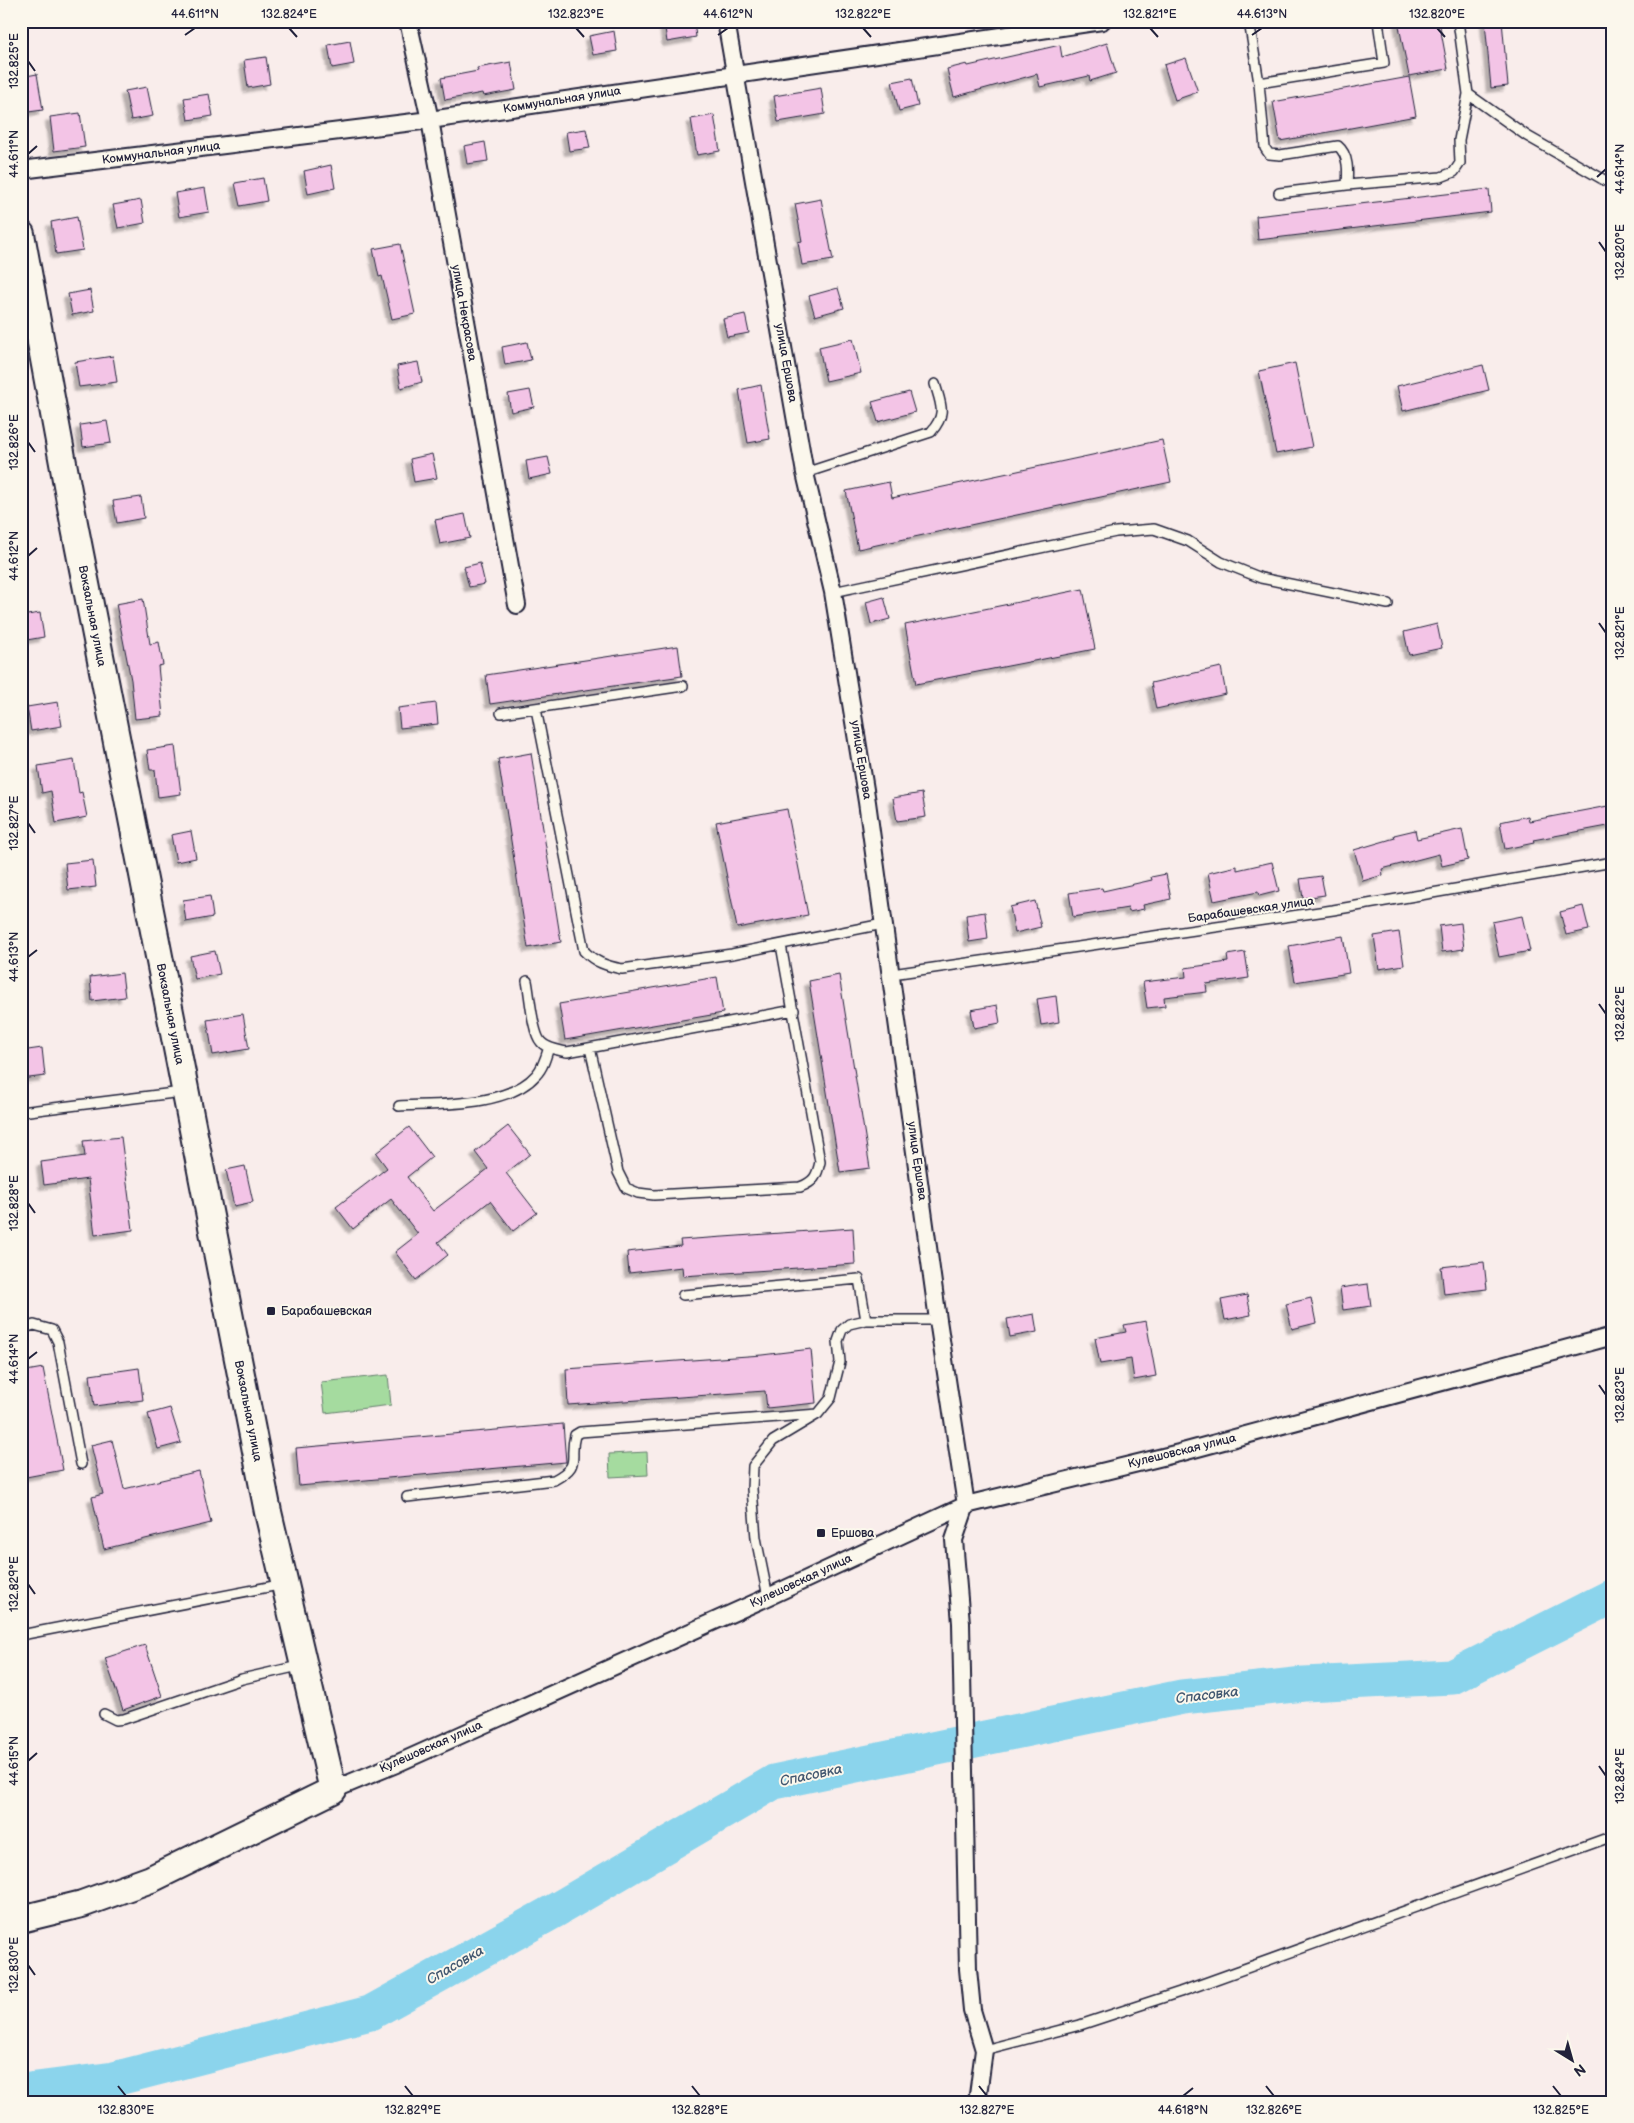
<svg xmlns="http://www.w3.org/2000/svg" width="1634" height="2123" font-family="'Balsamiq Sans',sans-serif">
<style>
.green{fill:#a5db9f;stroke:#647e6d}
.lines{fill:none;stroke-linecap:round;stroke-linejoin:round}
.river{stroke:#8bd4ec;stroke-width:35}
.building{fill:#f3c4e6;stroke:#22223b;filter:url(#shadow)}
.lane-casing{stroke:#22223b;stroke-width:12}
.street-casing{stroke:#22223b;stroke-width:20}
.primary-casing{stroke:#22223b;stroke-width:30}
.lane{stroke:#fbf7ec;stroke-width:9}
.street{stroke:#fbf7ec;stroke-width:16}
.primary{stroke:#fbf7ec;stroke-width:26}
.ticks{fill:none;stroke:#22223b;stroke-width:2}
.poi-dot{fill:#22223b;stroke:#fbf7ec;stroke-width:2}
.labels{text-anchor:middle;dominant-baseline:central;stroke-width:4;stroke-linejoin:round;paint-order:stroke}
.street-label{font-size:12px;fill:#22223b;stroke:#fbf7ec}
.poi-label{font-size:12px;fill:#22223b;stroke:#fbf7ec;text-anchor:start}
.water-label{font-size:14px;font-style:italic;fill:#425770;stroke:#fbf7ec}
.neatline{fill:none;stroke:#22223b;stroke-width:2}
.ticks-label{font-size:12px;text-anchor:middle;fill:#22223b}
</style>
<defs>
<filter id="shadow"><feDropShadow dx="-4.5" dy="4.5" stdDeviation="1" flood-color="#0004"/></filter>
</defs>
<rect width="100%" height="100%" fill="#f9edeb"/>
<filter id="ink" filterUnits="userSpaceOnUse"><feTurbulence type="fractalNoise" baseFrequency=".02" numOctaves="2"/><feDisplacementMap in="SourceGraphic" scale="10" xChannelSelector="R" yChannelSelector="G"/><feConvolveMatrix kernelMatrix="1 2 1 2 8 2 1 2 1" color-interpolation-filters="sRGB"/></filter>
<g filter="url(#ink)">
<path class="green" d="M388,1375l3,30 -66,8 -4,-31z
M647,1452l1,23 -38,2 -1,-23z"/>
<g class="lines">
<path class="river" d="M21,2091l93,-12 256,-66 186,-103 218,-128 408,-85 122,-13 148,-7 161,-81"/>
</g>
<path class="building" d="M664,21h30l2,16 -29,5z
M1398,21h41l9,48 -39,7z
M1485,21h17l6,65 -17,2z
M614,31l3,20 -24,4 -4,-19z
M350,41l4,23 -22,4 -4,-23z
M1107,43l9,30 -26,8 -1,-5 -49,11 -3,-13 -83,23 -7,-28 20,-5 1,2 92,-21 2,12z
M266,57l4,27 -22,4 -4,-28z
M1186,58l12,34 -23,8 -11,-35z
M511,62l5,28 -33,6 -1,-3 -37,7 -4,-22 37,-7 -1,-3z
M37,74l6,36 -22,3v-36z
M1409,77l7,39 -136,25 -7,-39z
M912,78l6,28 -19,5 -7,-29z
M147,87l6,29 -22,4 -6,-29z
M821,88l4,26 -47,8 -4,-26z
M209,94l4,22 -25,4 -4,-22z
M80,113l5,34 -31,4 -4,-34z
M714,115l6,36 -23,4 -6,-36z
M586,129l4,19 -21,3 -3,-19z
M485,142l3,19 -21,3 -3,-18z
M331,165l4,23 -27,6 -4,-23z
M263,178l4,23 -27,5 -5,-23z
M205,188l4,24 -30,5 -4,-24z
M1489,189l2,23 -233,28 -2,-24z
M821,199l12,61 -31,5 -4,-23 4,-1 -7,-37z
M141,200l4,23 -27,5 -5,-23z
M77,217l6,33 -27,4 -5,-32z
M400,244l15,70 -23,5 -10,-43 -3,1 -6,-28z
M838,288l6,20 -29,8 -6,-20z
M90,290l4,21 -22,4 -4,-21z
M745,314l4,19 -22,4 -4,-18z
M853,339l8,34 -35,8 -7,-34z
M527,342l4,18 -26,5 -3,-18z
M113,356l4,26 -38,5 -4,-25z
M418,362l4,20 -21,6 -4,-22z
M1295,363l17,84 -36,7 -17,-83z
M1483,365l6,25 -86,21 -6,-25z
M761,385l9,54 -22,4 -9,-53z
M530,390l4,17 -23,5 -3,-18z
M909,392l6,20 -37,10 -6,-20z
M107,421l4,22 -28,4 -3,-22z
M1162,440l9,42 -313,67 -12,-58 43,-9 3,16z
M432,454l5,24 -23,4 -4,-23z
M548,457l4,17 -23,5 -3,-18z
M141,497l3,21 -27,5 -4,-22z
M465,514l5,24 -30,6 -5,-24z
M480,563l5,21 -16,3 -5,-20z
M1083,589l12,60 -179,35 -11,-59z
M884,597l6,22 -19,5 -5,-22z
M143,599l7,45 9,-2 4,23 -5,1 5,50 -28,3 -4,-39 -15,-76z
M40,613l4,24 -23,4v-25z
M1437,624l5,24 -33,7 -5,-23z
M678,646l4,30 -192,28 -4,-29z
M1221,667l5,27 -70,15 -5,-26z
M58,702l4,24 -31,5 -4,-24z
M436,703l2,21 -38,4 -2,-20z
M175,746l6,48 -23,3 -3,-27h-5l-3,-20z
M531,753l30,189 -33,6 -30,-189z
M74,760l5,33 3,-1 5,25 -31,6 -5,-32 -9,2 -4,-27z
M922,793l4,24 -29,4 -4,-23z
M1613,805v20l-80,15 1,3 -29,6 -5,-27 28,-6 1,5z
M787,809l21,106 -71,13 -21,-106z
M1462,829l6,31 -26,6 -3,-12 -57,15 1,6 -20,6 -9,-31 41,-12 -1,-3 21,-5 2,9z
M191,831l5,27 -20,4 -5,-27z
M93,860l3,27 -28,3 -3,-27z
M1272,862l7,29 -20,5 -1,-4 -44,9 -6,-28 29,-7v4z
M1166,874l5,25 -28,6 1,4 -15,3 -1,-4 -55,9 -4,-24 33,-5 1,3 49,-11 -1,-3z
M1321,876l4,19 -22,3 -3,-19z
M210,896l3,21 -27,5 -3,-22z
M1035,901l6,26 -26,6 -5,-26z
M1583,906l6,24 -23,5 -6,-23z
M985,912l3,27 -19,3 -3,-27z
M1522,916l8,35 -31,6 -7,-35z
M1461,923l3,26 -22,3 -3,-26z
M1399,932l5,33 -25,4 -5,-33z
M1343,936l6,37 -54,9 -6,-36z
M215,951l5,23 -25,5 -5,-23z
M1245,952l4,26 -43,6 1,8 -43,5 1,9 -18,2 -4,-26 43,-5 -1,-9 43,-6 -1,-7z
M122,973l3,24 -33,4 -2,-24z
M839,975l31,193 -30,4 -31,-191z
M717,977l6,36 -158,27 -6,-36z
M1056,996l3,26 -18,3 -4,-26z
M997,1005l3,18 -26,5 -3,-18z
M243,1014l6,35 -36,6 -6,-35z
M42,1048l3,28 -24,3v-28z
M508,1126l22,28 -24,19 31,40 -24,18 -23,-30 -52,41 10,13 -32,25 -21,-28 23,-18 -27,-35 -38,30 -17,-22 51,-39 -11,-15 33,-26 23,30 -25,20 26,34 55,-42 -13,-17z
M121,1137l12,93 -38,5 -7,-56 -44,6 -3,-23 44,-6 -2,-15z
M245,1166l8,36 -19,4 -8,-36z
M853,1228l2,36 -172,12 -1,-9 -53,6 -2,-21 54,-6 -1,-6z
M1484,1262l3,27 -43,5 -3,-27z
M1368,1284l3,22 -28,4 -3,-22z
M1247,1295l4,20 -26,5 -4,-20z
M1311,1298l5,25 -24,6 -6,-25z
M1034,1314l3,18 -27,5 -3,-18z
M1146,1321l10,55 -22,4 -3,-21 -31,5 -5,-26 31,-6 -2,-7z
M811,1349l5,54 -49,5 -2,-17 -197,14 -2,-36 196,-14z
M43,1368l20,102 -42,8v-106z
M139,1368l4,32 -49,6 -4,-31z
M170,1408l11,35 -23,6 -10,-35z
M563,1424l3,38 -267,24 -3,-38z
M112,1440l12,49 75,-18 12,52 -107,26 -12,-52 11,-3 -12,-49z
M145,1645l17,51 -39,14 -18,-52z"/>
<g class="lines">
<defs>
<path id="lane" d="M1249,21l10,62 6,65 4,6 11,1 58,-9c11,9 10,26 9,39
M1259,83l125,-20 -6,-42
M1468,94l59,42 86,49
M1279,193l68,-8 94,-8 13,-5 6,-9 -1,-23 9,-46 -10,-73
M805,473l126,-41c16,-18 10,-27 4,-48
M833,592l283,-60 38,-3 34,12 33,21 40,16 127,26
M536,709l48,242c11,11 22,15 38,18l110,-15 151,-30
M501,713l182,-27
M892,974l441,-64 280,-48
M527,981c3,14 5,51 14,61 6,7 17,8 26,10l227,-42
M590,1048l28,124 8,16 12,5 16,2 146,-8c14,-5 17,-11 20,-25l-39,-217
M399,1106c40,-2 109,1 137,-31 7,-7 10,-18 13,-28
M21,1112l161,-20
M683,1295l176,-16 7,41
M21,1329l13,-4 18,5 6,12 23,122
M407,1497l147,-17c29,-16 14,-20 21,-45l5,-3 238,-18
M768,1597l-12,-59 -4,-49 1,-23 20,-25 45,-27 13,-16 9,-36 -2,-21 4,-11 7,-6 17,-4h72
M21,1635l263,-51
M104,1714l12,6 8,-1 118,-40 61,-14
M984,2050l96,-25 100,-33 433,-156"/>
<path id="street" d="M408,21l22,99 87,485
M726,21l79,452 28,119 34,210 71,518 28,185 -12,35 7,83 7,346 4,41 12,40 -7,52
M21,170l409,-50 672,-99
M333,1790l63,-26 372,-167 198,-92 213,-52 434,-117"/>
<path id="primary" d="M21,234l53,289 194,989 65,278 -182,89 -69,25 -61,15"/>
</defs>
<use href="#lane" class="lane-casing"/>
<use href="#street" class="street-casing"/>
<use href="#primary" class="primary-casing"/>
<use href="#lane" class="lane"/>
<use href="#street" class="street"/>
<use href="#primary" class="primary"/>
</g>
</g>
<path class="ticks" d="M289,28l8,9M576,28l8,9M863,28l8,9M1150,28l8,9M1437,28l8,9M185,35l10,-7M718,35l10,-7M1252,35l10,-7M28,61l7,10M28,154l9,-8M1597,177l9,-8M1599,242l7,10M28,442l7,10M28,556l9,-8M1599,623l7,10M28,823l7,10M28,957l9,-7M1599,1004l7,10M28,1203l7,10M28,1359l9,-7M1599,1385l7,10M28,1584l7,10M28,1761l9,-8M1599,1766l7,10M28,1965l7,10M118,2086l8,10M405,2086l8,10M692,2086l8,10M979,2086l8,10M1266,2086l8,10M1553,2086l8,10M1183,2096l10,-8"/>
<g class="poi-dot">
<rect x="266" y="1306" width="10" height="10" rx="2.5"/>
<rect x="816" y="1528" width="10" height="10" rx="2.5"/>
</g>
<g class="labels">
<g class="street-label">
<text transform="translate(562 100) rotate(-9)">Коммунальная улица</text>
<text transform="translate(161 153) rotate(-7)">Коммунальная улица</text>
<text transform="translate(464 313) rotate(80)">улица Некрасова</text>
<text transform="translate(786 363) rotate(80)">улица Ершова</text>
<text transform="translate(92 616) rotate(79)">Вокзальная улица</text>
<text transform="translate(861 760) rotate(81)">улица Ершова</text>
<text transform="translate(1251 910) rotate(-8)">Барабашевская улица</text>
<text transform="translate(170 1014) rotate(79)">Вокзальная улица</text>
<text transform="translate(917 1161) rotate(82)">улица Ершова</text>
<text transform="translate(248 1411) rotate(79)">Вокзальная улица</text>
<text transform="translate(1182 1451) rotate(-14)">Кулешовская улица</text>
<text transform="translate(801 1581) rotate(-25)">Кулешовская улица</text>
<text transform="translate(431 1747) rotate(-24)">Кулешовская улица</text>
</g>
<g class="poi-label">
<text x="281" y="1311">Барабашевская</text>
<text x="831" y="1533">Ершова</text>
</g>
<g class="water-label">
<text transform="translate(1207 1695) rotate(-7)">Спасовка</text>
<text transform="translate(811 1775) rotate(-12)">Спасовка</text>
<text transform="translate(455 1965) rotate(-30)">Спасовка</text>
</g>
</g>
<rect width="1634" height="2123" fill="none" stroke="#fbf7ec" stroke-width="55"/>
<g transform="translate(1572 2060) rotate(143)" stroke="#fbf7ec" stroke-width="4" paint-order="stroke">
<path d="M0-4L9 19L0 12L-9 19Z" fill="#22223b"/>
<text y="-8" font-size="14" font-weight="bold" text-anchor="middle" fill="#22223b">N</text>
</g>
<rect x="28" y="28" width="1578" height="2068" class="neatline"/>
<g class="ticks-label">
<text x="195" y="18">44.611°N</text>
<text x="289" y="18">132.824°E</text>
<text x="576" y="18">132.823°E</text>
<text x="728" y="18">44.612°N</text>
<text x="863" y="18">132.822°E</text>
<text x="1150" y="18">132.821°E</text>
<text x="1262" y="18">44.613°N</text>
<text x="1437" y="18">132.820°E</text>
<text transform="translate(14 61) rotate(-90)" y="4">132.825°E</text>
<text transform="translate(14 154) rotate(-90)" y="4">44.611°N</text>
<text transform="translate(1620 169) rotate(-90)" y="4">44.614°N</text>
<text transform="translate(1620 252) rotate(-90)" y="4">132.820°E</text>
<text transform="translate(14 442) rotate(-90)" y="4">132.826°E</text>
<text transform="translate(14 556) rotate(-90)" y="4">44.612°N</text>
<text transform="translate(1620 633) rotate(-90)" y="4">132.821°E</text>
<text transform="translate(14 823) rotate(-90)" y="4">132.827°E</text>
<text transform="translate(14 957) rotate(-90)" y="4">44.613°N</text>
<text transform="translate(1620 1014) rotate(-90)" y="4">132.822°E</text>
<text transform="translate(14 1203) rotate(-90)" y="4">132.828°E</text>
<text transform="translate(14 1359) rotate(-90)" y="4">44.614°N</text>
<text transform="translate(1620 1395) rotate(-90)" y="4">132.823°E</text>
<text transform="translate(14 1584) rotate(-90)" y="4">132.829°E</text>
<text transform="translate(14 1761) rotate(-90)" y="4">44.615°N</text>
<text transform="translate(1620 1776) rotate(-90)" y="4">132.824°E</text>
<text transform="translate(14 1965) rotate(-90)" y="4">132.830°E</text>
<text x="126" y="2114">132.830°E</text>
<text x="413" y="2114">132.829°E</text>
<text x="700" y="2114">132.828°E</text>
<text x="987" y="2114">132.827°E</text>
<text x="1183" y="2114">44.618°N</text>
<text x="1274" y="2114">132.826°E</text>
<text x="1561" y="2114">132.825°E</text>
</g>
</svg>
